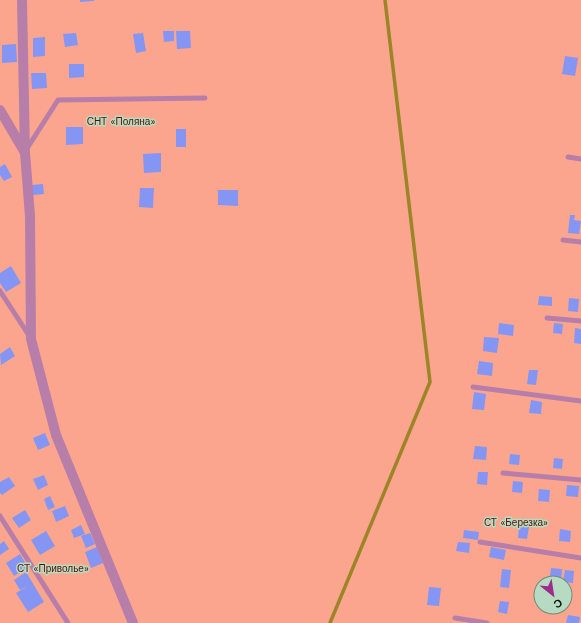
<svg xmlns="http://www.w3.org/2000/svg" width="581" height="623" font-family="'Work Sans',sans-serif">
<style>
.green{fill:#fca58e;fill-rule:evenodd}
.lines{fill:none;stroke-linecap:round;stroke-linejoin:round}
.stream{stroke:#9c8527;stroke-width:3.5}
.building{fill:#8595f4}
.service{stroke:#b67ea9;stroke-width:5}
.minor{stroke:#b67ea9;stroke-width:10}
.labels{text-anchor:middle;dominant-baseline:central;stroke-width:3;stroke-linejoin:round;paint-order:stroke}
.park-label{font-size:10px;fill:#571202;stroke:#b6dac2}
</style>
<rect width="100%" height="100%" fill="#b6dac2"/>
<path class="green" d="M0,0h581v623h-581zM541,583h24v24h-24z"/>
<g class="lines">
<path class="stream" d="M330,623l100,-241 -45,-382"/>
</g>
<path class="building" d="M80,0h14v1l-14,1z
M163,31h11v10l-10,1z
M176,31h14l1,17 -14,1z
M76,33l2,12 -13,2 -2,-13z
M143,33l3,18 -10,2 -3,-19z
M45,37v19l-12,1v-19z
M16,44l1,18 -15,1v-18z
M565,56l13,2 -3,18 -13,-2z
M69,64h15v13l-15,1z
M31,73h15l1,15 -15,1z
M66,127h17v17l-17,1z
M176,129h10v18h-10z
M161,153v19l-17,1 -1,-19z
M5,164l7,13 -8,4 -4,-6v-8z
M43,184l1,10 -11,1 -1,-10z
M140,188h14l-1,20 -14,-1z
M218,190h20v16l-20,-1z
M570,215h5l-1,5 7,1 -2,13 -11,-1z
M11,266l10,17 -15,9 -6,-9v-10z
M539,296l13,1v9l-14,-1z
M569,298l10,1 -1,13 -10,-1z
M499,323l15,2 -1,11 -15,-2z
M554,323l9,1 -1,10 -9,-1z
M575,328l6,1v15l-7,-1z
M484,337l15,1 -2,15 -14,-2z
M10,347l5,9 -14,9 -1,-11z
M479,361l14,2 -1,13 -15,-2z
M529,370h9l-2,15 -9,-1z
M474,392l12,2 -2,16 -12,-1z
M531,400l11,2 -1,12 -12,-1z
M45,433l5,12 -12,5 -5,-12z
M475,446l12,1 -1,13 -13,-1z
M510,454l10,1 -1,10 -10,-1z
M554,458l9,1 -1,10 -9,-1z
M478,472h10l-1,13 -10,-1z
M44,475l4,10 -10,5 -5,-11z
M9,477l6,9 -13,9 -2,-2v-11z
M513,481l10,1 -1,11 -10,-1z
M567,485l12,1 -1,11 -12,-1z
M539,489l11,1 -1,12 -11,-1z
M50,496l5,11 -7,3 -4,-11z
M65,506l4,10 -13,6 -4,-11z
M25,510l6,10 -12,8 -7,-10z
M81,525l4,9 -11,4 -3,-8z
M519,526l10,1 -2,12 -9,-1z
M560,529l11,2 -1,11 -11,-1z
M464,530l15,2 -1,8 -15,-2z
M46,531l9,15 -15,9 -9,-15z
M90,533l5,11 -9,4 -5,-12z
M4,541l5,8 -9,6v-11z
M458,542l12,1 -1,10 -13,-2z
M97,547l6,16 -12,5 -6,-16z
M491,547l15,3 -2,10 -15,-3z
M20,554l8,13 -14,9 -8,-13z
M551,568l11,1 -1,14h-12z
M502,569l9,1 -2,18 -9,-1z
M565,570l9,1 -1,12 -10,-1z
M26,572l18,30 -16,10 -12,-19 12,-7 -8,4 -6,-10z
M429,587l12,1 -2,18 -12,-1z
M500,601l9,1 -2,12 -9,-2z
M568,615l12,2 -1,6h-13z"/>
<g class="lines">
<path class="service" d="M26,150l32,-50 147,-2
M568,157l13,2
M563,240l18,2
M0,291l30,46
M547,318l34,3
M473,387l108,14
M503,473l78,7
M0,516l68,107
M480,542l101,16
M455,618l32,5"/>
<path class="minor" d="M22,0l3,153 5,63 1,123 25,96 77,188
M0,110l24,41"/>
</g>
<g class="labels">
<g class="park-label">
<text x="121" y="121">СНТ «Поляна»</text>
<text x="516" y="522">СТ «Березка»</text>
<text x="53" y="568">СТ «Приволье»</text>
</g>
</g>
<g transform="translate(553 595) rotate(150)"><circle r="19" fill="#b6dac2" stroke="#708b79"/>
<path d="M0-3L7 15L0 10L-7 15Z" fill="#9d2d8b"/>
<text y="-6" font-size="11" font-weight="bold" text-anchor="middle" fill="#07140c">С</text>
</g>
</svg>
